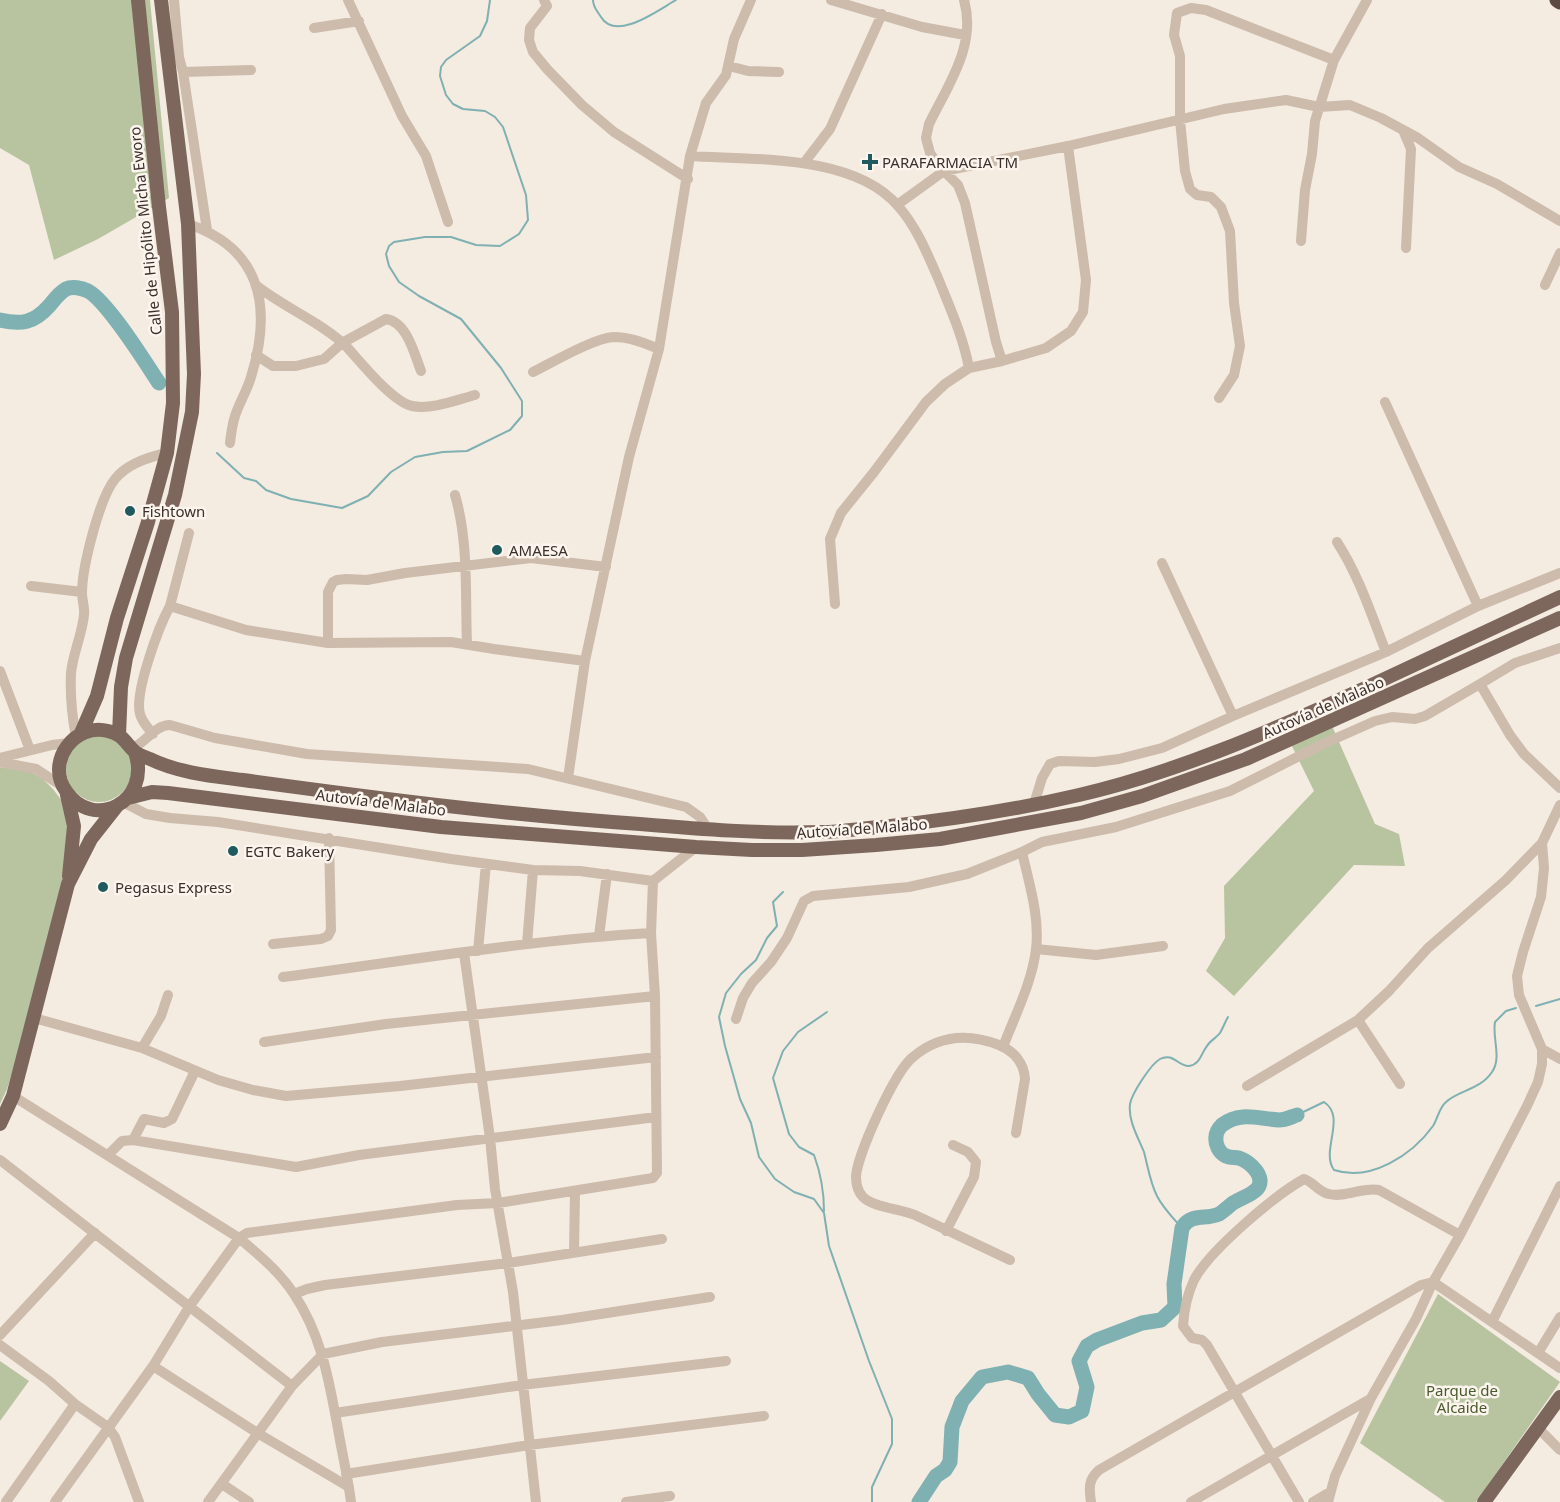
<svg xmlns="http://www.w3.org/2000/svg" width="1560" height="1502" font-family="'Noto Sans',sans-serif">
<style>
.green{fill:#b8c4a0}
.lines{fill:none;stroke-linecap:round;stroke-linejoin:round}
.stream{stroke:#7fb0b2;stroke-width:2}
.river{stroke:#7fb0b2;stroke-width:15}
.minor{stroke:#cdbbac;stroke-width:10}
.major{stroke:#7d675c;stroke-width:14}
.highway{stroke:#5c4a42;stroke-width:15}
.poi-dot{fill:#1f5a5e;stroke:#fbf5ee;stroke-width:2}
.labels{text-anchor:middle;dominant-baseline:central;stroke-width:5;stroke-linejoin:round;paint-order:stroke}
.poi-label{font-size:15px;fill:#3b302b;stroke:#fbf5ee;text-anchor:start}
.street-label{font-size:15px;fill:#3b302b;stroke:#fbf5ee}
.park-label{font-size:15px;fill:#4a5a2e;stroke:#fbf5ee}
</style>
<rect width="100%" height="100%" fill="#f4ebe1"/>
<path class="green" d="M0,0h150l19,198 -71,41 -44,21 -25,-95 -29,-17z
M1329,719l46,105 24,10 6,32 -51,-1 -120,131 -28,-25 19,-33 -1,-52 90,-95 -27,-55z
M66 769a33 33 0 1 1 66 0a33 33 0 1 1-66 0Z
M0,767l31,5 12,7 10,10 9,12 11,45 -51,196 -15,47 -7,15z
M1438,1294l122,88 -84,120h-31l-85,-59z
M0,1361l29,20 -29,40z"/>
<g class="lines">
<path class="stream" d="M593,0c0,7 4,11 8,17 15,25 57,-7 75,-17
M217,453l27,25 12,3 10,9 25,9 51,9 26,-12 23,-24 24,-15 28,-5 24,-1 43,-21 12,-14v-15l-21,-33 -40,-49 -42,-23 -20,-14 -10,-16 -3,-12 3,-8 5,-4 31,-5h26l25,8 24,1 19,-12 9,-14 -2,-25 -23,-68 -8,-10 -10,-6 -22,-2 -10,-5 -7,-9 -6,-19 1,-9 5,-7 34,-24 7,-15 3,-21
M783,892l-10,10 4,24 -10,12 -11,22 -15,14 -15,19 -7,24 6,29 15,53 11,24 8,34 16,22 19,13 20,7 10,14 5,33 40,115 23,58v25l-20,43v15
M1536,1006l24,-7
M1297,1115l27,-13c23,15 -4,49 10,68 37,12 78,-15 99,-44 5,-8 6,-18 13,-24 13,-12 34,-12 46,-30 10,-14 0,-34 3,-50l11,-11 10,-3
M824,1211c0,-21 -3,-37 -10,-56l-15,-8 -10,-13 -16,-56 10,-27 15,-19 29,-20
M1182,1228c-9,-10 -19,-20 -25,-32 -7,-14 -9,-29 -13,-44 -6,-15 -16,-31 -14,-48 2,-11 21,-40 30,-45 13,-7 19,8 29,7 12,-2 12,-13 18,-20 3,-5 9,-8 13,-13 3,-5 5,-11 8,-16"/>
<path class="river" d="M0,320c21,5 34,3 49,-14 5,-6 10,-13 17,-17 6,-3 16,-1 22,2 20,11 57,71 71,92
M919,1502l17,-26 9,-6 5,-8 2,-35 10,-26 20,-24 26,-5 20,6 10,16 17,21 14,2 13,-6 5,-24 -8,-26 8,-15 10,-6 45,-17 19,-3 14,-13 -1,-23 8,-56c8,-15 24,-8 37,-14 5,-3 10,-8 14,-11 8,-5 17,-7 24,-14 10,-12 -7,-27 -18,-31 -4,-1 -9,0 -13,-2 -7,-3 -11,-12 -10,-19 0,-4 3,-9 6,-12 18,-14 37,-6 57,-5 6,0 12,-3 18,-5"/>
<path class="minor" d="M174,0l5,57 4,15 24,158
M348,0l54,116 24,40 22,66
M544,0l3,6 -17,22 -1,12 4,12 14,17 35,36 32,27 74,47
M831,0l91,27 43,8
M314,28l45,-7
M729,66l19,5 31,1
M183,72l68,-2
M1403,130l8,19 -5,99
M690,156c63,4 164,-2 208,50 18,20 29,47 40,72 12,30 25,58 31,90
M804,163l26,-34 52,-115
M897,205l47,-34 124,-25 156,-37 62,-9 33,7 31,-2 31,13 37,20 41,29 38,17 63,37
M188,224c75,25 84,85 63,153 -4,14 -12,26 -16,39 -3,9 -4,18 -5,27
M1301,241l4,-51 7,-36 3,-33 19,-61 33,-60
M1545,285l15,-32
M257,286c28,22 62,35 88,59 15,16 47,57 67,61 19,4 44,-6 63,-11
M256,355l17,11h23l28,-7 18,-16 44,-24c21,3 28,34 35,52
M1002,361l44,-13 25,-17 12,-19 3,-32 -18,-134
M533,372c20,-10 61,-34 81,-35 16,0 30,6 45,12
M1219,398l15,-23 6,-29 -6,-43 -4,-72 -9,-24 -10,-10 -14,-2 -7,-6 -5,-18 -5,-51v-64l-6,-21 3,-22 14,-5 15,2 128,50
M1385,402l93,204
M455,495c14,48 10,100 12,149
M1337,542c22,34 34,72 49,110
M1162,563l71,153
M31,586l51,6
M835,604l-5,-65 11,-26 33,-41 52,-70 19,-18 24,-16 33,-7 -6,-19 -31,-139 -7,-18 -20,-20 -8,-12 -4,-15 3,-14c19,-39 48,-79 35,-124
M170,606l19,-73
M328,643v-51l5,-10 4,-2 9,-1 21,1 38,-7 126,-15 75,9
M1560,648l-45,15 -35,21 30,51 14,19 36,34
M0,671l30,79
M153,734c-5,-6 -11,-12 -13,-20 -6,-21 19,-88 30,-108l76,24 82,13 123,-1 43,7 91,12
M76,737c-4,-21 -6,-43 -5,-64 2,-20 11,-38 13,-58 1,-7 -2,-15 -2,-22 0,-25 17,-94 33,-114 12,-15 33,-22 52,-26
M133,748c13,-6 22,-23 37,-23l45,13 92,16 221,15 158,38 14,10 8,12
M0,758l52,-13 17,-2
M0,762l36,7 26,17
M568,778l17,-117 44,-204 30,-108 31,-193 16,-53 20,-28 8,-36 17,-39
M1034,804l8,-26 8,-14 9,-3 36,1 24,-3 43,-11 71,-32 153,-64 92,-46 82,-33
M653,881l43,-34
M599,936l8,-62
M273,944l48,-5 7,-3 3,-6 -2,-92
M527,944l6,-74
M1036,949l60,6 67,-9
M478,951l8,-87
M464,953l26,185 5,51 18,103 23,210
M283,977c122,-16 245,-37 368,-44
M34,1018l108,30 76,32 35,10 33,6 114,-10 256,-29
M736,1019l7,-21 9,-15 19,-21 16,-24 17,-37 9,-5 96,-9 58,-13 55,-22
M1358,1020l42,64
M264,1042l122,-18 269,-28
M1003,1047c12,-32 29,-64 33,-98 4,-32 -7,-66 -14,-97l20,-10 74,-15 114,-36 93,-47 52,-23 17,-4 23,2 10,-3 55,-32
M142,1048l19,-32 7,-21
M1542,1049l18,10
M1247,1086l111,-66 31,-29 39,-43 78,-68 36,-37
M13,1096l226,142c20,17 40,33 55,56 28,42 35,87 44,135 4,24 10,49 13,73
M133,1140l11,-21 20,4 8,-4 23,-48
M108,1155l14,-14 11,-1 163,27 63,-12 297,-38
M0,1160l292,226
M946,1231l28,-54 2,-15 -8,-10 -15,-7
M574,1252l1,-61
M1010,1260l-95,-45c-14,-6 -43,-8 -52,-18 -5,-5 -7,-14 -7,-21 2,-23 39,-105 57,-119 26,-22 55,-24 86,-12 15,6 25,18 26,34l-9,54
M294,1294l13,-5 18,-4 183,-22 154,-24
M1492,1322l68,-136
M0,1335l95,-102
M0,1345l49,36 26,23 33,23 7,10 24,65
M1538,1353l22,-36
M153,1366l106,68 90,53
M335,1413l187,-28 204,-24
M1538,1428l22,22
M346,1474l183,-29 235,-29
M222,1484l27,18
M6,1502l69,-98
M55,1502l98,-136 36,-59 50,-69 8,-5 210,-28 41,-2 155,-25 4,-5 -2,-177 -4,-63 2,-52 -73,-10 -47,-1 -82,-11 -233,-37 -48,-4 -24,-4 -23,-12
M208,1502l84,-116 31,-32 59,-12 180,-22 148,-23
M626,1502l44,-6
M1091,1502c-2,-14 -3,-22 8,-32l322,-185 12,-3 127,86
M1191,1502l179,-103
M1299,1502l-92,-157 -5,-5 -10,-2 -9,-12c1,-16 4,-31 11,-46 15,-29 81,-85 110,-101 10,3 14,13 25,15 17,4 32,-7 50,-4l81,45
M1313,1502l17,-10
M1328,1502l7,-26 36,-78 45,-79 17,-37 27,-47 67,-129 11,-24 4,-18v-15l-23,-54 -2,-19 6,-24 18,-55 3,-29 -2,-25 18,-38"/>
<path class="major" d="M81,733l16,-37 20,-78 31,-96 19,-69 6,-50 -1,-91 -13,-105 -21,-207
M119,735l2,-48 5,-29 49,-163 17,-83 2,-38 -6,-150 -27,-224
M135,752c17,50 -42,80 -69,39 -21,-29 9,-69 42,-60 16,4 17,12 27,21 4,3 10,5 15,7 29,14 62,17 93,21 132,18 264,35 397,44 60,5 121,10 182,8 20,0 40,-4 60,-5 67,-7 133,-17 197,-32 99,-23 192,-64 284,-106 66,-31 132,-61 197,-92
M67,795l7,31 -5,50
M128,798l24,-6 16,1 273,34 255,20 56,3h50l74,-5 64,-6 141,-26 61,-17 104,-37 314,-141
M0,1124l13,-28 55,-212 23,-45 26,-33
M1484,1502l76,-105"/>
<path class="highway" d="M1557,0l3,2"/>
</g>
<g class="poi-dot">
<path d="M867 153h6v6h6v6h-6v6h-6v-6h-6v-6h6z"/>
<circle cx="130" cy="511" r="6"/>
<circle cx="497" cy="550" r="6"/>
<circle cx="233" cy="851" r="6"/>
<circle cx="103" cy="887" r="6"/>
</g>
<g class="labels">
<g class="poi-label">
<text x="882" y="162">PARAFARMACIA TM</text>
<text x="142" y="511">Fishtown</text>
<text x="509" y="550">AMAESA</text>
<text x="245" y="851">EGTC Bakery</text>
<text x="115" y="887">Pegasus Express</text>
</g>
<g class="street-label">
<text transform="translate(145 231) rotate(-96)">Calle de Hipólito Micha Eworo</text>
<text transform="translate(1323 707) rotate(-24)">Autovía de Malabo</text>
<text transform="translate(381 802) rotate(7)">Autovía de Malabo</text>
<text transform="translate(862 828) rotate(-4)">Autovía de Malabo</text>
</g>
<g class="park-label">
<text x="1462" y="1390">Parque de<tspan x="1462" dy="17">Alcaide</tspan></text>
</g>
</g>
</svg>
